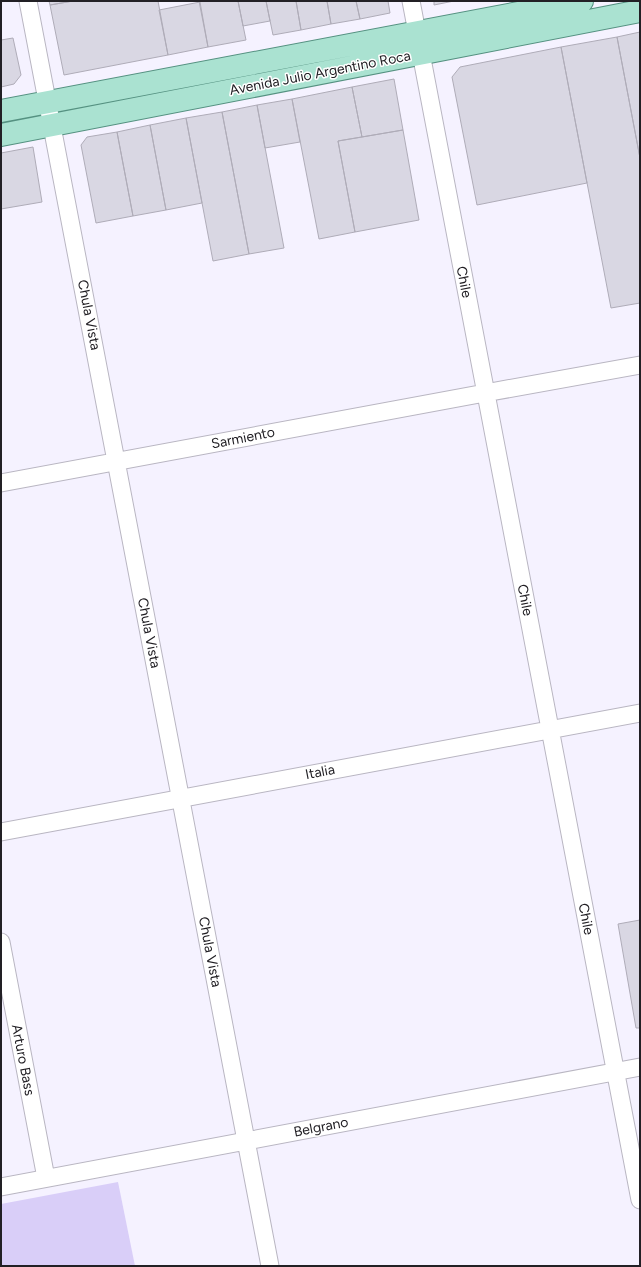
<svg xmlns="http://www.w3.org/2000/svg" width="641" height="1267" font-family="Figtree,sans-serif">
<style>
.green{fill:#d9cef8}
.building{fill:#d9d7e3;stroke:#afacb8}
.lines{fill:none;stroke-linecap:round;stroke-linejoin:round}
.street-casing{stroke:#b9b6c2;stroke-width:19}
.primary-casing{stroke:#559181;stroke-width:24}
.street{stroke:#fff;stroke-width:17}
.primary{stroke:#aae2d1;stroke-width:22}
.labels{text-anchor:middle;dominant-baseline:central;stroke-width:3;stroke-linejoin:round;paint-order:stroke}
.street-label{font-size:14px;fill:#222025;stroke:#fff}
</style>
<rect width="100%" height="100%" fill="#f5f2ff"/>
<path class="green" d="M118,1182l17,84h-134v-62z"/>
<path class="building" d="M49,1h24l-23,4z
M73,1h85l10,54 -104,20 -14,-70z
M199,1h39l8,39 -38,7z
M238,1h28l4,20 -27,5z
M266,1h30l5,29 -28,5z
M296,1h31l4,23 -30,6z
M327,1h29l4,18 -29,5z
M356,1h32l2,12 -30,6z
M434,1h20l-20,4z
M200,2l8,45 -40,8 -9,-45z
M640,32v126l-23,-121z
M617,37l23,121v145l-29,5 -50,-261z
M13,38l8,37 -7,9 -13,3v-47z
M561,47l26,136 -110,22 -25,-128 8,-10z
M394,79l9,51 -41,7 -10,-50z
M352,87l10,50 -24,4 17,91 -36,7 -27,-140z
M292,99l8,43 -35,6 -8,-43z
M257,105l27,143 -35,6 -27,-142z
M222,112l27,142 -36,7 -27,-143z
M186,118l16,85 -36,7 -16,-85z
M150,125l16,85 -33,6 -16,-84z
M403,130l16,90 -64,12 -17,-91z
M117,132l16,84 -37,7 -15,-78 6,-8z
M33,147l9,55 -41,7v-56z
M640,920v108h-4l-18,-104z"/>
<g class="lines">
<defs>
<path id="street" d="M28,1l242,1265
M411,1l229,1199
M1,483l484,-90 155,-28
M1,832l639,-119
M1,942l45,236
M1,1187l639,-120"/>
<path id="primary" d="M1,111l581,-110
M1,135l639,-124"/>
</defs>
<use href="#street" class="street-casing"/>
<use href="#primary" class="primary-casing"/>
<use href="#street" class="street"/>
<use href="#primary" class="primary"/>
</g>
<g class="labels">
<g class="street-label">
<text transform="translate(320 73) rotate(-11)">Avenida Julio Argentino Roca</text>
<text transform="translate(464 282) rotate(79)">Chile</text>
<text transform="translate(89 315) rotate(79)">Chula Vista</text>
<text transform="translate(243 438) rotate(-11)">Sarmiento</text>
<text transform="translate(525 600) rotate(79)">Chile</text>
<text transform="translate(149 633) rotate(79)">Chula Vista</text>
<text transform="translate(320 772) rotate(-11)">Italia</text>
<text transform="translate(586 919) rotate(79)">Chile</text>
<text transform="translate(210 952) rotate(79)">Chula Vista</text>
<text transform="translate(23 1060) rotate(79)">Arturo Bass</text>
<text transform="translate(321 1127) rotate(-11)">Belgrano</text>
</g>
</g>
<rect width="641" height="1267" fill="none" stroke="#222025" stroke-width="4"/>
</svg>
